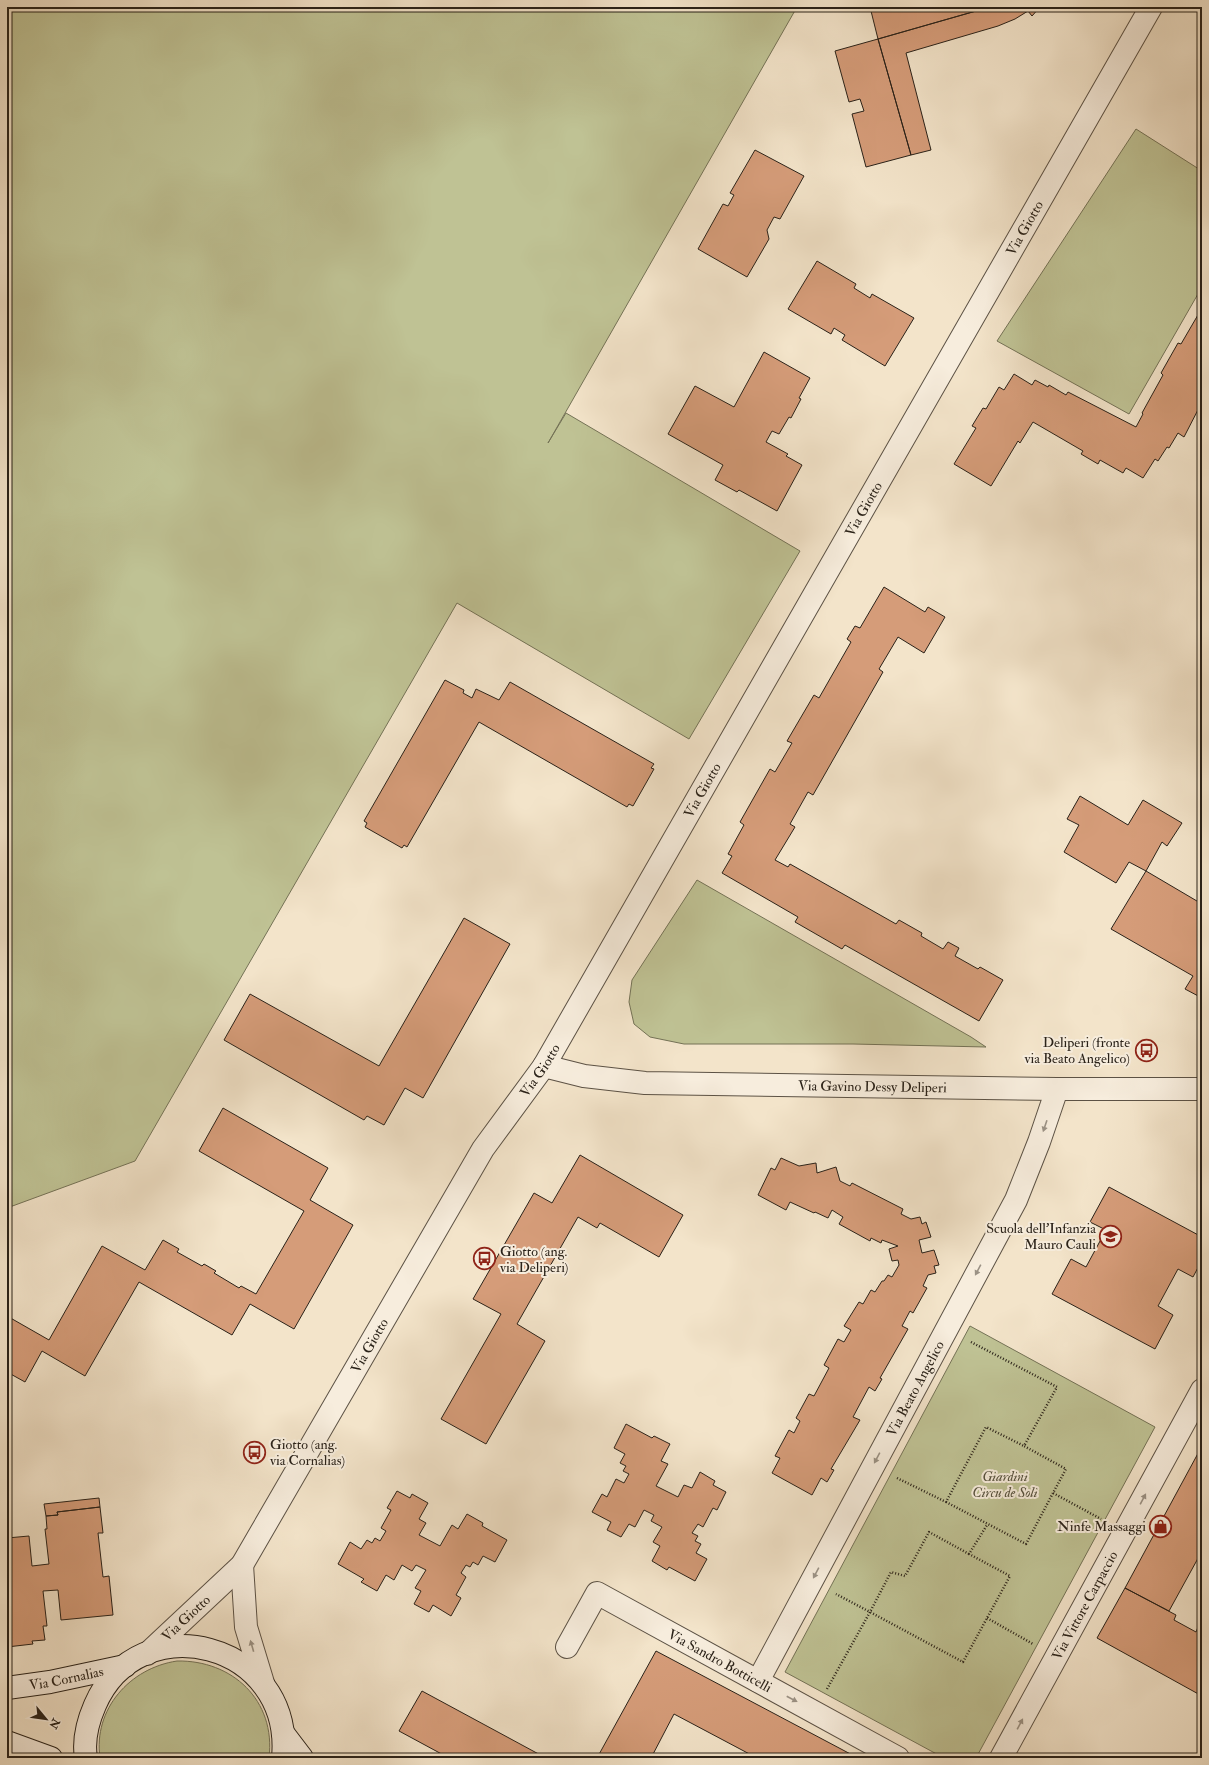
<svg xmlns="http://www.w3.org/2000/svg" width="1209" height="1765" font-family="'IM FELL Double Pica',serif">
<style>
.green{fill:#bfc294;stroke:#747256}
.building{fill:#d59c79;stroke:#2a2219}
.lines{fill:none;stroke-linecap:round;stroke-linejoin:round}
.street-casing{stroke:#5c5245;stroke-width:24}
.secondary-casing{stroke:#2a2219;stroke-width:24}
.path{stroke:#2a2219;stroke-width:2.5;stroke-dasharray:1 2;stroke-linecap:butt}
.street{stroke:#f7eddd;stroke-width:22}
.secondary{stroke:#f7eddd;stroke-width:22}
.oneway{fill:#9b9285}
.labels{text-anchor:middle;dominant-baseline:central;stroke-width:4;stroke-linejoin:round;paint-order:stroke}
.street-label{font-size:14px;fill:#2a2219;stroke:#f7eddd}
.poi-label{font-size:14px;fill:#2a2219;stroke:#f7eddd;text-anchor:end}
.park-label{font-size:14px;font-style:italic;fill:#57523e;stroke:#f7eddd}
</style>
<rect width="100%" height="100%" fill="#f3e4ca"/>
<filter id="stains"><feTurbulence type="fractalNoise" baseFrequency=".005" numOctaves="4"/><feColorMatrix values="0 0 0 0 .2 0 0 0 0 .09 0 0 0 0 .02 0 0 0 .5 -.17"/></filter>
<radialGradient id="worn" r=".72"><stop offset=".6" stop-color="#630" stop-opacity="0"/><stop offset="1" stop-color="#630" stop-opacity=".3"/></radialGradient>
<path class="green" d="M7,7h790l-249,436 18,-30 234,138 -111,188 -232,-136 -322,558 -128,47z
M1136,129l66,42v116l-73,127 -132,-73z
M697,880l274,157 15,10 -133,-3h-169l-34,-7 -16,-13 -5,-22 3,-22z
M970,1326l185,101 -179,331h-32l-159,-86z
M177,1661c55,-1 99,39 92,97h-169c-7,-49 30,-90 77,-97z"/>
<path class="building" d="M870,7h120l-112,32z
M990,7h50l-8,9 -4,-5 -13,8 -17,7 -92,27 25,97 -20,5 -33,-116z
M878,39l33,116 -45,12 -14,-53 12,-3 -4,-12 -11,3 -14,-51z
M755,150l49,26 -24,43 -6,-2 -7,13 2,9 -22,38 -49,-28 25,-45 5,2 6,-11 -4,-2z
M817,261l39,23 -2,4 16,10 2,-4 42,24 -29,48 -43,-26 3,-5 -11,-7 -3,6 -43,-25z
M1202,308v94l-18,35 -6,-4 -9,15 -2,-1 -9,14 -3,-2 -12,19 -17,-10 -3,5 -23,-13 -2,4 -17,-10 2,-3 -50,-29 -13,21 -2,-2 -27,45 -37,-22 22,-36 -4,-2 11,-18 3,1 13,-22 5,3 10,-16 18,11 3,-5 13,7 1,-2 17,10 2,-3 68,35 7,-13 -1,-1 21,-38 -2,-2 17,-30 3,1z
M764,352l46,26 -11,20 2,1 -10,19 -2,-1 -10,17 -7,-3 -6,11 22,12 -2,2 16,9 -25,46 -38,-21 -2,2 -22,-12 8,-15 -55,-31 27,-48 39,21z
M884,587l41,25 3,-5 17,10 -21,36 -26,-16 -19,32 4,3 -70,123 -5,-3 -18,32 5,3 -20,33 13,7 2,-3 106,60 3,-4 23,13 -1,3 22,13 5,-7 11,6 -4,8 23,13 2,-2 23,13 -24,41 -134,-76 -3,4 -47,-27 3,-5 -76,-44 10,-17 -4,-2 16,-29 -4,-3 30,-53 5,3 17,-29 -5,-2 27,-46 5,3 32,-56 -4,-3 8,-13 5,2z
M445,680l19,10 -1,3 9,5 4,-9 23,11 11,-18 144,82 -3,4 3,1 -21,37 -4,-2 -2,3 -148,-85 -72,125 -3,-2 -2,3 -37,-21 2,-4 -3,-2z
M1080,796l48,29 15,-25 39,23 -15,23 -5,-4 -16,29 -17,-9 -13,21 -52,-31 15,-27 -12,-6z
M1146,871l56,33v94l-17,-9 8,-13 -82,-47z
M464,918l46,26 -87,154 -18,-10 -21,37 -17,-9 -3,4 -140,-80 26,-46 129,72z
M223,1108l105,60 -18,32 43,25 -59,104 -44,-25 -18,31 -93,-53 -54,94 -43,-25 -17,31 -18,-10v-56l42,24 53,-94 43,24 18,-30 16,9 -2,3 25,14 2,-2 12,7 -2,2 25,15 2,-2 15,8 48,-83 -105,-60z
M580,1155l103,60 -24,42 -59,-34 -3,5 -19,-11 -61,107 28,17 -59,103 -45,-25 60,-105 -28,-15 61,-106 18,10z
M781,1158l18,8 17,-3 1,10 19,-6 4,14 10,5 2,-3 51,26 -2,5 10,5 9,-2 2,7 4,-2 5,15 -12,3 3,13 12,-3 5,15 -5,1 2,7 -8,2 -5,11 4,2 -14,25 -3,-2 -8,15 6,3 -28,49 2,1 -7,12 -6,-4 -16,30 7,3 -29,49 3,1 -7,12 -6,-4 -9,17 -40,-22 8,-15 -5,-2 14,-26 5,3 6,-12 -4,-3 13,-24 5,2 15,-28 -5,-3 14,-26 6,3 7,-12 -7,-4 15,-24 4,2 8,-14 4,2 7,-11h2l4,-6 4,2 7,-12 -1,-5 -6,1 -3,-12 9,-3 -16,-6 -1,3 -10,-5 -1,3 -31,-17 4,-7 -11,-7 -4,8 -13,-6 -1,1 -24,-11 -4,8 -28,-15 13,-27 4,2z
M1109,1187l93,50v23l-9,17 -15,-8 -20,37 15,9 -18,34 -103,-55 19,-35 15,8 20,-37 -16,-8z
M626,1424l26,14 2,-2 16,8 -9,17 7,3 -12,22 22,11 6,-12 8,3 8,-16 15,9 -2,4 13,7 -9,18 -4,-2 -10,19 -5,-3 -6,9 6,3 -3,5 6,3 -5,9 11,6 -12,22 -26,-14 -2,3 -15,-9 8,-15 -7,-4 9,-15 -11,-6 3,-6 -10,-5 -9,17 -6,-3 -8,13 -14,-7 4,-8 -19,-10 10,-18 5,3 9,-18 8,4 5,-9 -6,-3 3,-5 -6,-3 5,-9 -11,-6z
M1202,1446v105l-33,60 -44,-23z
M397,1491l13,7 2,-4 16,9 -9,16 7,4 -7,12 21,11 12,-21 6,4 9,-15 16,9 -1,3 25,14 -12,22 -12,-6 -5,9 -5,-3 -3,5 -4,-2 -5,8 5,4 -10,18 5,3 -10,18 -18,-11 -4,7 -15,-8 7,-13 -6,-3 11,-18 -10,-5 -4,6 -10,-6 -8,15 -8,-5 -9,16 -16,-9 3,-3 -26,-15 12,-22 11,7 6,-9 5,3 3,-5 5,3 6,-10 -5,-3 10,-18 -4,-2z
M99,1498l1,9 -43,5 1,3 -12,1 -2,-12z
M100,1507l3,26h-5l5,44 6,-1 4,39 -52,5 -3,-30 -15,1 4,35h-4l2,14 -13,1 1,3 -26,3v-109l22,-2 3,30 17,-2 -4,-35h2l-1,-13 12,-1 -1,-3z
M1125,1588l51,27 -2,5 22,12 2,-5 4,3v66l-105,-58z
M656,1651l202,107h-101l-83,-44 -23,44h-54z
M422,1691l124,67h-97l-50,-27z"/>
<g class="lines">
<defs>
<g id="street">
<path id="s1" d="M544,1066l40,10 61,7 412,6h145"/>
<path d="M242,1565l4,62 17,56"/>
<path id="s2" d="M567,1647l30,-54 301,165"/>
<path id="s3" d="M147,1654l95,-89 241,-416 61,-83 607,-1059"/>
<path id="s4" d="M758,1681l258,-481 23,-58 18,-53"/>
<path id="s5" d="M1001,1758l201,-368"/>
</g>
<g id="secondary">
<path id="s6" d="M7,1688l43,-6 75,-16"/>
<path d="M283,1733l19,25"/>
<path d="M7,1742l44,16"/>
<path d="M86,1758c-3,-18 2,-37 9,-53 44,-102 199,-63 188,53"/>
</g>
</defs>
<use href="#street" class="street-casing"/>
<use href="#secondary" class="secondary-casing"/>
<path class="path" d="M971,1342l86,45 -33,59 42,23 -13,24 48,26
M897,1478l49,24 40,-75 38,19
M946,1502l80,42 27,-51
M969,1554l-40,-22 -24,44 -14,-4 -21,40 93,50 47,-86 -41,-22 18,-29
M987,1618l46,26
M827,1689l43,-77 -34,-18"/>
<use href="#street" class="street"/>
<use href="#secondary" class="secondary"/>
</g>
<defs><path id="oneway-solid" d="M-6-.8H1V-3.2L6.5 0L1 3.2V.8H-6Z"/></defs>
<g class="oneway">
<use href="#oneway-solid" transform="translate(1045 1126) rotate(109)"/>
<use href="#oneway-solid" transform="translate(978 1270) rotate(118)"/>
<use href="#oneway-solid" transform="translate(877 1458) rotate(118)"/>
<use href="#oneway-solid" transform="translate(1143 1499) rotate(-62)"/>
<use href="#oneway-solid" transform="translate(816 1573) rotate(118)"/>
<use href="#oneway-solid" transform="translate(252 1646) rotate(-106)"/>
<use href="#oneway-solid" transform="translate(792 1699) rotate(28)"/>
<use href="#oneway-solid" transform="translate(1020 1724) rotate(-62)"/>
</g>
<defs>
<symbol id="bus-ring" viewBox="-11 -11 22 22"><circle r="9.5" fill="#f7eddd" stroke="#8f2418" stroke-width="1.5"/><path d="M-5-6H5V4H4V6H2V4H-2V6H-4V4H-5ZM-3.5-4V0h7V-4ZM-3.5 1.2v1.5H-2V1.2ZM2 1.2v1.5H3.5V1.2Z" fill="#8f2418"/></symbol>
<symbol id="school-ring" viewBox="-11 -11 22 22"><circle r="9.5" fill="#f7eddd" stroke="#8f2418" stroke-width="1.5"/><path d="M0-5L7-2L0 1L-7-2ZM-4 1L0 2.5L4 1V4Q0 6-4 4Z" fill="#8f2418"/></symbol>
<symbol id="shop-ring" viewBox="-11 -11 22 22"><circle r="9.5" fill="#f7eddd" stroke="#8f2418" stroke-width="1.5"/><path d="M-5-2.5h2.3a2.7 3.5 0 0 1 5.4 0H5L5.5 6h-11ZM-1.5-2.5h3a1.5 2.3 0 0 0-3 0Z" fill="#8f2418"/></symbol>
</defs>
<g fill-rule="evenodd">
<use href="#bus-ring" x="1134" y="1038" width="25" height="25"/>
<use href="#school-ring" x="1098" y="1224" width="25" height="25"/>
<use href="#bus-ring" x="472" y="1246" width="25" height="25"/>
<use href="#bus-ring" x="242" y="1440" width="25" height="25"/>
<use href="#shop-ring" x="1148" y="1514" width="25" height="25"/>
</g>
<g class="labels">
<g class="street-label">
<text stroke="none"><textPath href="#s3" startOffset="1680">Via Giotto</textPath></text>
<text stroke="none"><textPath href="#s3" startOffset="1356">Via Giotto</textPath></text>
<text stroke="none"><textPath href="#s3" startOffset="1032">Via Giotto</textPath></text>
<text stroke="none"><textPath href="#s3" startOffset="708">Via Giotto</textPath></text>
<text stroke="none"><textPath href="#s1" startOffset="330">Via Gavino Dessy Deliperi</textPath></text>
<text stroke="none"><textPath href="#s3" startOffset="384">Via Giotto</textPath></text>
<text stroke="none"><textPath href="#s4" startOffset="332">Via Beato Angelico</textPath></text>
<text stroke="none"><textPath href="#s5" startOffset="174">Via Vittore Carpaccio</textPath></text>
<text stroke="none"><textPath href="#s3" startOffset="53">Via Giotto</textPath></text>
<text stroke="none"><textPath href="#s2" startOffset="202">Via Sandro Botticelli</textPath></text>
<text stroke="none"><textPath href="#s6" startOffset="60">Via Cornalias</textPath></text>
</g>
<g class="poi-label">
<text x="1130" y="1042">Deliperi (fronte<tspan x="1130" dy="16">via Beato Angelico)</tspan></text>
<text x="1096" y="1228">Scuola dell'Infanzia<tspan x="1096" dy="16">Mauro Cauli</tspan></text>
<text x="500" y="1251" text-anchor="start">Giotto (ang.<tspan x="500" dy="16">via Deliperi)</tspan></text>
<text x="270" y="1444" text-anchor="start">Giotto (ang.<tspan x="270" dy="16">via Cornalias)</tspan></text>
<text x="1146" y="1526">Ninfe Massaggi</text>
</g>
<g class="park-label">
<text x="1005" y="1476">Giardini<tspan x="1005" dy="16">Circu de Soli</tspan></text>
</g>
</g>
<rect width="1209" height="1765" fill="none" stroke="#f3e4ca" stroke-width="24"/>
<rect x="8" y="8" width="1193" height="1749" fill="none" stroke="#2a2219" stroke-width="2"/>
<rect x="12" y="12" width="1185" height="1741" fill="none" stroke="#2a2219"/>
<g transform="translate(46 1719) rotate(119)" stroke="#f7eddd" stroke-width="3" paint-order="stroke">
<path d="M0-3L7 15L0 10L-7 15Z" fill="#2a2219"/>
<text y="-6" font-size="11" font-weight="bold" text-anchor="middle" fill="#2a2219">N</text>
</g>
<rect width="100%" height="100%" filter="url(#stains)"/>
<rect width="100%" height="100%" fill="url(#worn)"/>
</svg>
